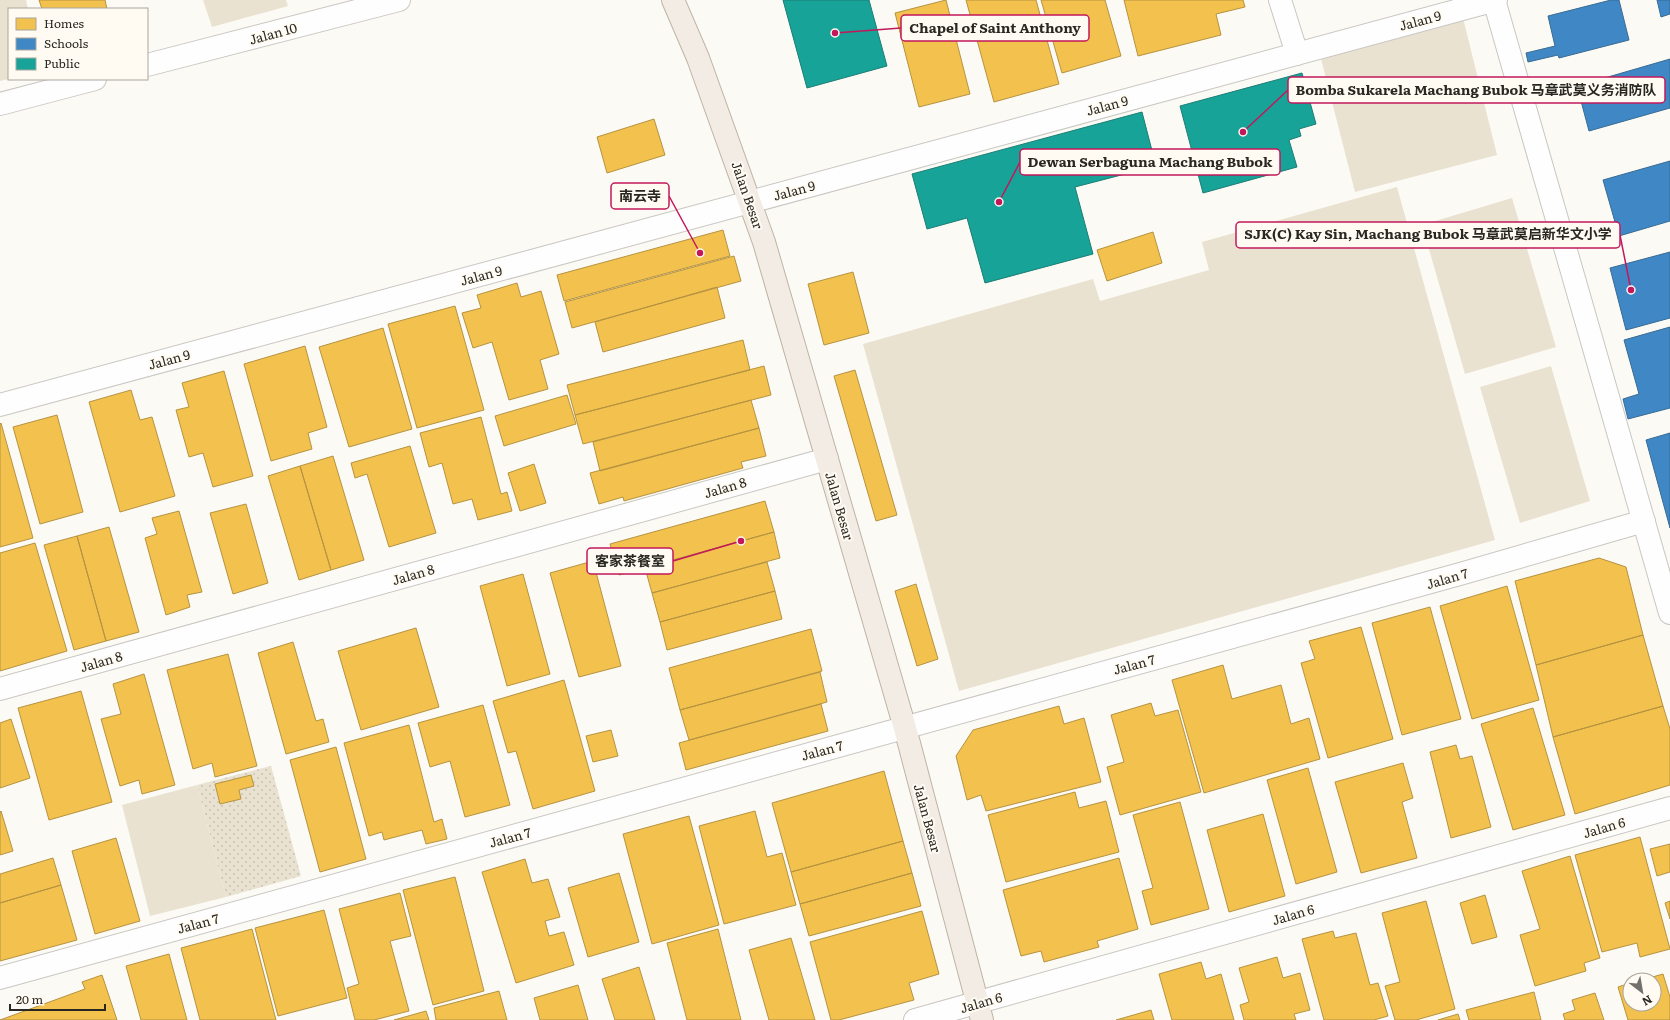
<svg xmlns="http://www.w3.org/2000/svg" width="1670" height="1020" font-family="Literata,'Noto Sans SC',serif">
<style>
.green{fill:#eae2d1}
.garden{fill:url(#garden-dots)}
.homes{fill:#f2c14e;stroke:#b69340}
.schools{fill:#3f88c5;stroke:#386b94}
.public{fill:#17a398;stroke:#1c7e74}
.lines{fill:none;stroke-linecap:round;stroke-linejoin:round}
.minor-casing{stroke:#c9c7c2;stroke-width:24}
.major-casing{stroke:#bdb4a4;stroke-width:24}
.minor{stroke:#fffefe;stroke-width:22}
.major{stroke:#f2ece5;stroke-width:22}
.labels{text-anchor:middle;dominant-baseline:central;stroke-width:4;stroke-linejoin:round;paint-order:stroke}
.street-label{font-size:13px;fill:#292721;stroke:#fffbf2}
.leader{fill:none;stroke:#c2185b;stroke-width:1.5}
.callout-dot{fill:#c2185b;stroke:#fffbf2;stroke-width:1.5}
.callout{fill:#fffbf2;stroke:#c2185b;stroke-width:1.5}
.callout-label{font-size:14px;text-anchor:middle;font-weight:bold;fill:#292721}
</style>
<defs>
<pattern id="garden-dots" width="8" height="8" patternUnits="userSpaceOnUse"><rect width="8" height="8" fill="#eae2d1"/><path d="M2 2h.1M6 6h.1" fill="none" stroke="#c9c2b3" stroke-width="1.8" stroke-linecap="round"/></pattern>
</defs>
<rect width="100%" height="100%" fill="#fcfaf5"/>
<path class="green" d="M0,0h26l2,9h-19v70l-9,2z
M203,0h83l2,6 -76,21z
M1463,18l34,137 -142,37 -35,-137z
M1397,187l98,353 -536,151 -96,-347 230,-65 7,22 109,-31 -7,-28z
M1512,198l44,149 -91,27 -43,-149z
M1551,366l39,135 -70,22 -40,-136z
M197,785l29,112 -76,19 -28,-111z"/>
<path class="garden" d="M271,766l30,110 -75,21 -29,-112z"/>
<path class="homes" d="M39,0h66l2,9h-65z
M946,0l24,94 -51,13 -24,-94z
M966,0h70l23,84 -65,18z
M1041,0h64l16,56 -59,17z
M1124,0h119l2,7 -29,7 5,21 -83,21z
M654,119l11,36 -58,18 -10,-36z
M723,230l7,26 -166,45 -7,-26z
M1153,232l9,31 -55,18 -10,-31z
M734,256l7,25 -169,47 -7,-26z
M853,272l16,61 -45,12 -16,-61z
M517,283l4,14 20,-6 18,63 -19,6 8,29 -39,11 -17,-58 -19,6 -11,-35 19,-5 -4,-13z
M717,287l8,31 -122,34 -8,-30z
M455,306l29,104 -67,18 -29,-104z
M383,328l29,101 -63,18 -30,-100z
M743,340l7,30 -175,45 -8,-30z
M305,346l22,81 -19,6 4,16 -41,12 -27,-97z
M764,366l7,29 -188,49 -8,-29z
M855,370l42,145 -21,6 -42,-145z
M224,371l29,105 -40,11 -10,-34 -14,4 -13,-47 13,-3 -7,-24z
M131,390l9,30 12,-3 23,79 -55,16 -31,-110z
M567,395l9,29 -72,22 -9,-30z
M751,400l8,28 -159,43 -7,-29z
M57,415l26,97 -43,12 -27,-97z
M481,417l20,77 6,-2 5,19 -34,9 -6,-21 -19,5 -11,-41 -13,4 -9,-34z
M1,423l32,115 -33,9v-123z
M759,428l7,28 -25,6 2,6 -119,33 -1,-4 -24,7 -9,-31z
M410,446l26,87 -47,14 -22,-73 -12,4 -4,-15z
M333,456l31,104 -33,10 -31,-104z
M534,464l12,39 -26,8 -12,-38z
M300,466l31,104 -32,10 -31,-104z
M765,501l9,31 -155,43 -9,-31z
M246,504l22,79 -35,11 -23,-81z
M179,511l23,81 -15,3 3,12 -24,8 -21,-77 12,-4 -5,-16z
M109,527l30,105 -33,9 -29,-105z
M774,532l6,26 -128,35 -7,-25z
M77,536l29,105 -32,9 -30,-105z
M35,543l32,108 -67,20v-118z
M1599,558l27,9 17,68 -107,30 -21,-84z
M593,561l28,105 -42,11 -29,-104z
M767,562l8,29 -115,31 -8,-29z
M523,574l27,100 -43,12 -27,-100z
M916,584l22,75 -21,7 -22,-75z
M1507,586l32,114 -67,19 -32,-113z
M775,591l7,28 -115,31 -7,-28z
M1430,607l31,112 -59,16 -30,-112z
M1361,627l32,112 -65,19 -27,-95 14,-4 -6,-18z
M416,628l23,79 -78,23 -23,-79z
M811,629l11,42 -142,39 -11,-42z
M1643,635l20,71 -110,31 -17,-72z
M293,642l23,79 7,-2 6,23 -43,12 -28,-101z
M228,654l29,112 -42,11 -3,-14 -19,6 -26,-99z
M1223,665l9,34 49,-14 10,39 18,-6 11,41 -116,34 -32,-113z
M820,672l7,30 -138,38 -9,-30z
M144,674l31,111 -33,9 -3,-14 -19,6 -19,-67 20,-5 -8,-30z
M564,680l31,111 -62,18 -17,-58 -8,2 -15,-52z
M81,691l31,111 -63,18 -31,-112z
M1151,703l4,13 23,-6 23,82 -81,23 -13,-48 17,-5 -13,-47z
M821,704l7,27 -142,39 -7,-27z
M483,705l27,100 -45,12 -15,-56 -20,6 -12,-44z
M1059,706l5,18 20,-6 17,64 -115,29 -5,-16 -14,5 -11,-44 17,-26z
M1663,706l7,23v56l-95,29 -22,-77z
M1533,708l32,107 -52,15 -32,-106z
M11,719l19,59 -30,10v-65z
M409,725l25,97 8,-3 5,20 -21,5 -4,-14 -38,10 -2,-8 -13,4 -25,-93z
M611,730l7,26 -25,6 -7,-26z
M1456,745l4,14 12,-3 19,71 -40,11 -21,-86z
M336,747l30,112 -46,13 -30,-112z
M1403,763l10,35 -11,4 15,56 -56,15 -26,-91z
M1308,768l29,104 -41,12 -29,-104z
M884,771l19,70 -112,31 -19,-69z
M251,775l3,11 -15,4 2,9 -21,5 -5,-20z
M1075,792l4,16 27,-7 13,51 -113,30 -18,-67z
M1180,802l29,107 -58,16 -9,-34 11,-3 -20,-73z
M1,811l12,40 -13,4v-43z
M755,811l12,46 15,-4 14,52 -72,19 -25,-98z
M1263,814l22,82 -56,16 -22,-82z
M689,816l30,109 -67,19 -29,-110z
M1640,837l30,112 -30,8 -3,-14 -35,9 -27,-97z
M116,838l24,83 -45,13 -23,-83z
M903,841l9,32 -112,31 -9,-32z
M1670,844v28l-13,4 -7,-27z
M1570,856l30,102 -16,5 2,8 -51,15 -15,-51 20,-6 -18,-58z
M53,858l8,27 -61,18v-29z
M1119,858l19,71 -41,12 2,6 -55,15 -3,-11 -20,5 -18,-66z
M525,859l7,24 16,-4 12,38 -15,4 4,15 15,-4 10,33 -58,18 -34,-111z
M619,873l20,69 -51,15 -20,-69z
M912,873l9,33 -112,30 -9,-32z
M455,877l29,114 -51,14 -30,-115z
M61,885l16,55 -77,21v-58z
M400,893l11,43 -21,5 19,70 -35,9h-19l-8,-32 12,-4 -20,-75z
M1485,895l12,42 -25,7 -12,-41z
M1426,901l29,108 -39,11h-21l-10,-34 15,-4 -18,-69z
M1670,901v18l-5,-16z
M324,910l23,88 -69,18 -23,-88z
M922,911l17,63 -30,9 5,17 -75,20h-8l-21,-78z
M252,929l24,91h-76l-19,-72z
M718,929l23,91h-54l-20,-77z
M1333,931l2,7 21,-5 14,52 8,-2 10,33 -14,4h-50l-22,-81z
M791,938l24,82h-46l-20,-70z
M169,954l18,66h-46l-15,-54z
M1277,957l6,21 17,-5 10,37 -16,4 2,6h-52l-4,-15 9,-3 -10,-34z
M1201,962l5,17 15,-5 13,46h-62l-13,-46z
M639,967l16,53h-40l-13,-41z
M1663,974l7,23v23h-42l-10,-33 12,-4v21h24v-24h-12z
M102,975l15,45h-117l85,-31 -3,-7z
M578,985l10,35h-48l-6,-22z
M499,991l8,29h-71l-2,-12z
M1534,992l7,28h-72l-3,-10z
M1595,993l9,27h-39l-2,-6 12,-4 -3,-10z
M1151,1010l3,10h-38z
M426,1011l3,9h-35z
M1458,1014l2,6h-22z"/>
<path class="schools" d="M1611,0h8l10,40 -70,18 -1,-3 -30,7 -2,-9 29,-7 -7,-30z
M1657,0h13v14l-9,3z
M1670,59v49l-81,23 -12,-45z
M1670,161v60l-51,15 -16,-56z
M1670,252v66l-44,12 -16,-62z
M1670,327v81l-42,11 -5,-20 16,-5 -15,-54z
M1670,433v95l-24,-88z"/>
<path class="public" d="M783,0h86l18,66 -80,22z
M1302,73l14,51 -17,5 2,7 -12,4 8,27 -94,26 -23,-87z
M1142,112l14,54 -81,21 18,67 -108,29 -18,-65 -40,11 -15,-55z"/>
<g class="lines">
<defs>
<path id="minor" d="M1280,0l17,54
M1494,0l176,613
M147,65l252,-65
M0,104l95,-25
M0,405l1496,-405
M0,689l827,-230
M0,978l1460,-404 184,-53
M915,1020l755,-212"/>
<path id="major" d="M673,0l25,58 66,184 141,486 77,292"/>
</defs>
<use href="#minor" class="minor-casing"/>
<use href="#major" class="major-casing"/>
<use href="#minor" class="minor"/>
<use href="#major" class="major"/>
</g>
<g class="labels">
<g class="street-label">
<text transform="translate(1420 20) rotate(-15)">Jalan 9</text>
<text transform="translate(273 33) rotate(-15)">Jalan 10</text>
<text transform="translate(1107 105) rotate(-15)">Jalan 9</text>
<text transform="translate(794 190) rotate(-15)">Jalan 9</text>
<text transform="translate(748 195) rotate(71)">Jalan Besar</text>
<text transform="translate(481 275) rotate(-15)">Jalan 9</text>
<text transform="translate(169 359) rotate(-15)">Jalan 9</text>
<text transform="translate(725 487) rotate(-16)">Jalan 8</text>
<text transform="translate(840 506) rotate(74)">Jalan Besar</text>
<text transform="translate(413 574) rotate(-16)">Jalan 8</text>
<text transform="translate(1447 578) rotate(-16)">Jalan 7</text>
<text transform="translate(101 661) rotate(-16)">Jalan 8</text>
<text transform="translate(1134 664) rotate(-15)">Jalan 7</text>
<text transform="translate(822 750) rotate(-15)">Jalan 7</text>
<text transform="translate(928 818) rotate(75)">Jalan Besar</text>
<text transform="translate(1604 827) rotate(-16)">Jalan 6</text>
<text transform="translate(510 837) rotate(-15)">Jalan 7</text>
<text transform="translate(1293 914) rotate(-16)">Jalan 6</text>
<text transform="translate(198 923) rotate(-15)">Jalan 7</text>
<text transform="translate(981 1002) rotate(-16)">Jalan 6</text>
</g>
</g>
<path class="leader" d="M835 33L901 28M1243 132L1288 90M999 202L1020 162M700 253L669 196M1631 290L1620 235M741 541L673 561"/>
<g class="callout-dot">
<circle cx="835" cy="33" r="4"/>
<circle cx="1243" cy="132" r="4"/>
<circle cx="999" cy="202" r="4"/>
<circle cx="700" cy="253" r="4"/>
<circle cx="1631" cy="290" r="4"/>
<circle cx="741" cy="541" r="4"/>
</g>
<g class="callout">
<rect x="901" y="15" width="188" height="26" rx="4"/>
<rect x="1288" y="77" width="377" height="26" rx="4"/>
<rect x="1020" y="149" width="260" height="26" rx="4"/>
<rect x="611" y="183" width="58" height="26" rx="4"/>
<rect x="1236" y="222" width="384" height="26" rx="4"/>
<rect x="587" y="548" width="86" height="26" rx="4"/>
</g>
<g class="callout-label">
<text x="995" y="33">Chapel of Saint Anthony</text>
<text x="1476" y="95">Bomba Sukarela Machang Bubok 马章武莫义务消防队</text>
<text x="1150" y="167">Dewan Serbaguna Machang Bubok</text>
<text x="640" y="201">南云寺</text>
<text x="1428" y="239">SJK(C) Kay Sin, Machang Bubok 马章武莫启新华文小学</text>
<text x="630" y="566">客家茶餐室</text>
</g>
<rect x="8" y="8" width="140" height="72" fill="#fffbf2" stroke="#a9a69e"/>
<rect x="16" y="18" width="20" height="12" fill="#f2c14e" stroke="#a9a69e"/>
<text x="44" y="28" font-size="12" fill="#292721">Homes</text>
<rect x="16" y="38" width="20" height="12" fill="#3f88c5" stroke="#a9a69e"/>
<text x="44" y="48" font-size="12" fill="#292721">Schools</text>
<rect x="16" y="58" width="20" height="12" fill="#17a398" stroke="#a9a69e"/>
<text x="44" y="68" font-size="12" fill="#292721">Public</text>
<g transform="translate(1642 992) rotate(149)"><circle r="19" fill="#fffbf2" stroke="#a9a69e"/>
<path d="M0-3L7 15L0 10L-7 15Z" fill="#73716b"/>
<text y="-6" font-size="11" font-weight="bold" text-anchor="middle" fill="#292721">N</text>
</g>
<path d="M10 1004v6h95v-6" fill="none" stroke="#292721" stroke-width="2"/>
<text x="16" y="1004" font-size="12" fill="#292721" stroke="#fffbf2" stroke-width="3" paint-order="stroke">20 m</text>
</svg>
